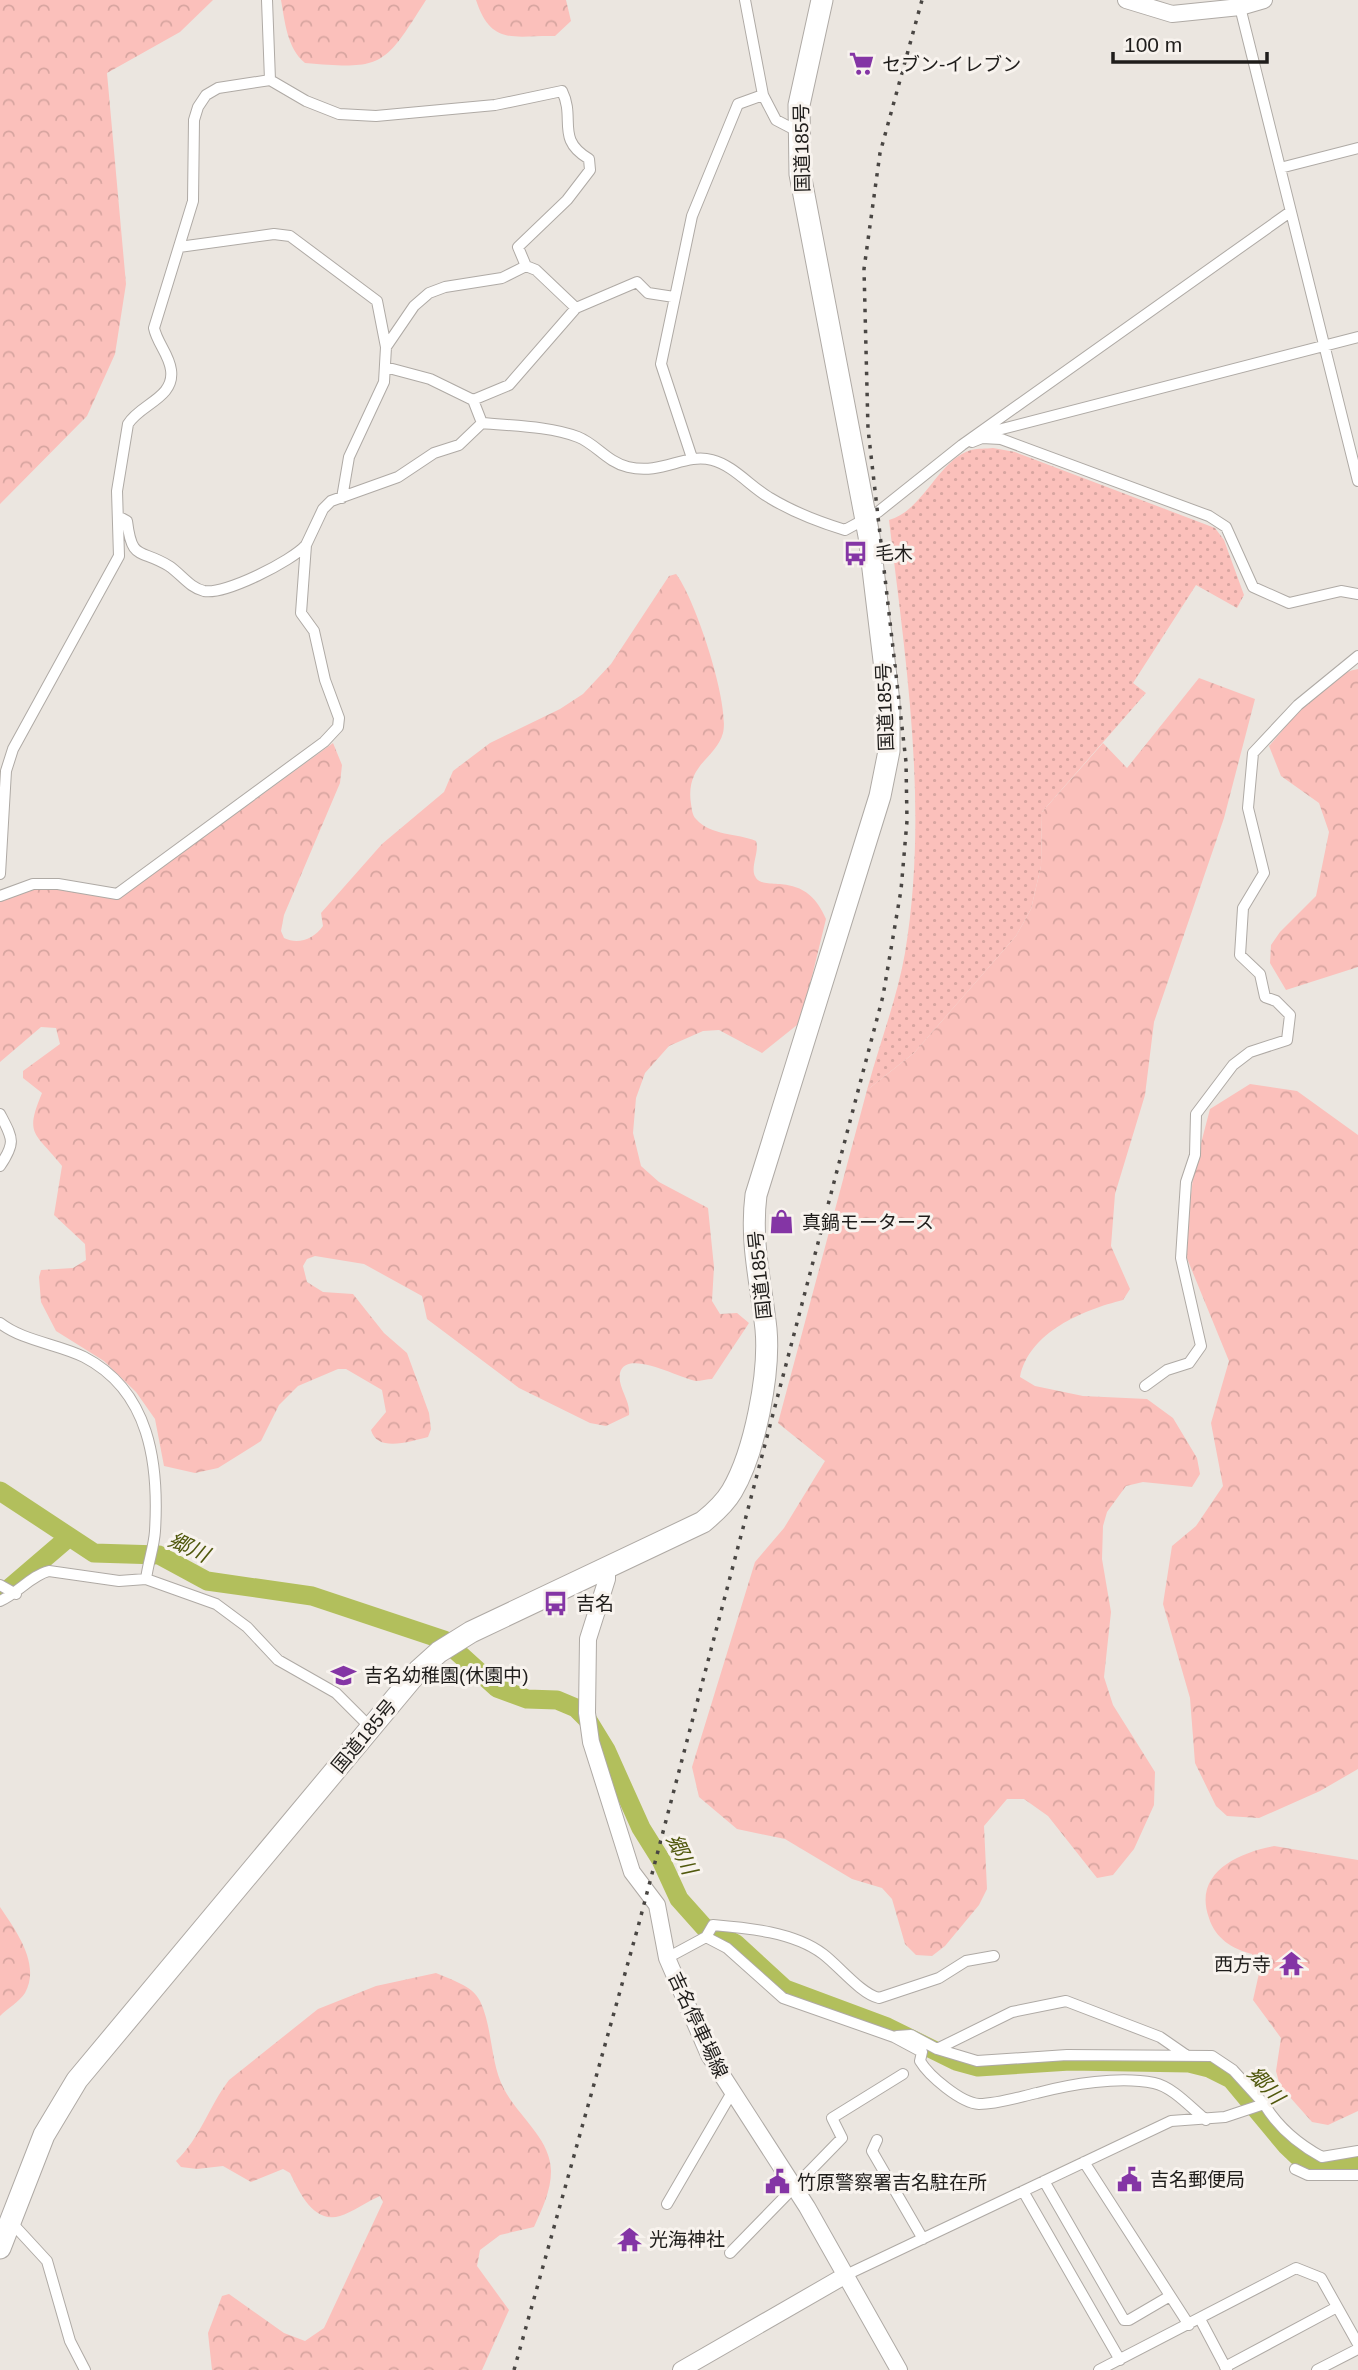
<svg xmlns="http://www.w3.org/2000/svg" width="1358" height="2370" font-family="Helvetica,'Noto Sans JP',sans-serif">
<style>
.grass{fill:url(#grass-dots)}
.forest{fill:url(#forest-crowns)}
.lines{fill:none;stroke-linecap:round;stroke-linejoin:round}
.river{stroke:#b2bf5c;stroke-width:19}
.street-casing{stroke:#afaaa5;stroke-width:12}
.secondary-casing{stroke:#afaaa5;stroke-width:18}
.highway-casing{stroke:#afaaa5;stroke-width:23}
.street{stroke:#fff;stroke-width:10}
.secondary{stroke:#fff;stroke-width:16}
.highway{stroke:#fff;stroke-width:21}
.rail{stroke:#494643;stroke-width:3.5;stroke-dasharray:3.5 7;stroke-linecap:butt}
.labels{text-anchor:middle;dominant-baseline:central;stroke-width:6;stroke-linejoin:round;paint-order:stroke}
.poi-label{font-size:19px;fill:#1f1d1b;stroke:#f8f3ee;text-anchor:start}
.street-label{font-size:19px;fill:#1f1d1b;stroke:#f8f3ee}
.water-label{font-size:21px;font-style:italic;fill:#50580d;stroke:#f8f3ee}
</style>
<defs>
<pattern id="grass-dots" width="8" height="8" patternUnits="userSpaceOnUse" patternTransform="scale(1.75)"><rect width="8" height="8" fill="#fbc0bb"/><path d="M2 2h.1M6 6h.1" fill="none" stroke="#d7a5a0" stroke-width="1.8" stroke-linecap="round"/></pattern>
<pattern id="forest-crowns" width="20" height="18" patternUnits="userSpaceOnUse" patternTransform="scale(1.75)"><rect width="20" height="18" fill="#fbc0bb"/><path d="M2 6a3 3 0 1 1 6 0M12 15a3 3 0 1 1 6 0" fill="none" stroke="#d7a5a0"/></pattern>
</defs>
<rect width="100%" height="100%" fill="#ebe6e0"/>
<path class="grass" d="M993,448l22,4 200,76 9,12 20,55 -7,13 -41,-23 -63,98 13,10 -104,119 -1,54 -10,43 -15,27 -102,117 -47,37c12,-45 30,-91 38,-137 24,-144 1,-290 -16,-433 34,-9 50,-61 82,-70 7,-2 15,-1 22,-2z"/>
<path class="forest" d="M0,0h213l-33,32 -73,41 19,211 -11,70 -28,62 -87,88z
M281,0h145c-42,66 -42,70 -121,63 -18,-15 -20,-41 -24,-63z
M476,0h90l5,21 -16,15c-39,-1 -64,11 -79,-36z
M676,574c19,24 54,130 47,159 -7,26 -38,31 -32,71 1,5 1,11 5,15 15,17 41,14 60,22 4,11 -7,27 0,37 10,14 49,-9 70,41l-24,98 -5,8 -35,28 -43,-23 -16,1 -34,15 -24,27 -9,25 -3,35 8,33 18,16 49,26 6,59 -2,34 8,13 17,-1 12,10 -37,56c-5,0 -11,2 -16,2 -15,-2 -70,-33 -76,-8 -3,14 11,28 9,42l-23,11 -16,-3 -71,-35 -92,-69 -5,-23 -58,-32 -49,-8 -8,3 -4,7 4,16 16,10 30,2 31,39 23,20 22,60 2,16 -3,8c-17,4 -51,16 -57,-7l15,-18 -4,-22 -36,-21h-8l-40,17 -19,19 -18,36 -43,27 -23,5 -31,-7 -9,-47 -19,-27 -32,-31 -48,-30 -15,-29 -2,-25 2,-7 32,-2 13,-8 -1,-16 -31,-29 8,-49c-27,-34 -38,-30 -20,-73l-19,-15v-7l37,-27 -4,-16 -15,-1 -41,35v-162l38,-14 94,3 201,-146 9,22 -2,18 -56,132 -3,16 3,7c14,7 30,1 39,-12l-2,-13 61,-69 62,-52 9,-21 37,-28 70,-34 23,-15 28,-30 58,-88z
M1358,669v298l-72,23 -16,-27 1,-18 9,-13 36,-36 13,-64 -10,-29 -38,-27 -12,-30c23,-25 53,-71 89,-77z
M1199,678l56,21 -31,119 -70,204 -9,73 -30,99 -4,52 19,43 -7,11c-40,10 -94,32 -103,77l15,9 48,10 64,3 26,19 24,40 3,16 -8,13 -49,-5 -17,4 -19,26 -4,14 -1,33 9,53 -7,65 9,28 42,67 -1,33 -20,44 -21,26 -16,3 -49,-62 -24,-17h-17l-23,27 3,63 -8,16 -34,41 -13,10 -16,-1 -11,-11 -13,-45 -10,-11 -30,-9 -67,-40 -48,-10 -38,-32 -7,-30 63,-205 29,-34 41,-67 -47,-38 89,-333 47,-37 102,-117 15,-27 10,-43 1,-54 61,-69 24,25z
M1250,1084l47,7 61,44v634l-38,22 -61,27 -32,-2 -11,-10 -21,-43 -5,-65 -27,-94 9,-58 24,-20 27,-40 -12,-63 18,-62 -45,-110 10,-81 16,-61z
M1274,1846l84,14v251l-30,14 -16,-3 -32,-36 -4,-15 5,-33 -28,-38 7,-31 -8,-15c-20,-5 -37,-16 -43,-36 -16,-44 27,-65 65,-72z
M0,1907c16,24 41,57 25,86 -5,8 -18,16 -25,23z
M436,1973c15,7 36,12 44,28 13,27 10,62 24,88 14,27 47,50 47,82 0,20 -9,38 -17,56l-34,8 -20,15 -3,16 32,44 -27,60h-270l-4,-37 14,-37 7,-2 55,39 21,8 19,-13 59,-126 -3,-6c-12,5 -29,17 -40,20 -27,8 -41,-25 -50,-43l-7,-4 -32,13 -28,-16 -26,3 -16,-2 -5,-6c25,-24 33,-55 53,-81l89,-71 58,-23z"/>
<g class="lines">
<path class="river" d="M0,1491l94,62 65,2 48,26 105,15 132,44 53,48 30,11 30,1 19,8 11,11 19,31 35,78 20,32 18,39 25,28 32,17 49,45 102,38 69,34 22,6 92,-6 119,2 20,5 22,11 55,66 20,19 14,4 38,-6
M5,1592l63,-54"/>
<defs>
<path id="street" d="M267,0l3,80
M745,0l18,95 13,25 23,12
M1239,3l119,478
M1280,168l78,-20
M179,247l95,-13 16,2 87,65 9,46 -2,35 -35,75 -7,41
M386,347l28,-41 15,-13 16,-6 57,-9 24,-12
M385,367l45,12 43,21 9,23
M473,400l36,-15 67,-77 61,-26 11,11 26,4
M482,423c30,3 67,3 96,14 18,7 29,25 50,30 35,8 56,-14 84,-7 21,5 40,28 58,38 23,14 49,24 75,32l33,-18 84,-67 328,-233
M985,430h13l360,-93
M972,442l10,-4 19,1 208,77 17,11 27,60 36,16 52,-12 17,3
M692,458l-31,-94 31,-148 46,-112 25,-9
M118,516l9,5c5,41 13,27 42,45 12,8 21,22 35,25 21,4 88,-30 102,-46
M0,874l6,-103 7,-22 106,-193 -2,-65 11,-67c12,-20 47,-26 43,-54 -2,-16 -14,-27 -17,-42l39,-127 1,-81 4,-13 8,-12 12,-7 52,-8 36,21 33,13 37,2 119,-11 67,-14c14,28 -7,48 27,68l1,11 -23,30 -49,47 8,19 10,4 40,38
M0,896l33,-12h25l59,10 207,-152 14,-15 1,-9 -14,-38 -11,-49 -13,-18 5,-68 17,-36 8,-8 67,-24 36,-24 25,-8 23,-22
M0,1114c13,25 16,28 0,52
M0,1323c23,18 58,21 84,34 66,34 75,107 71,174 -1,16 -7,32 -9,48
M1145,1386l22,-16 22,-7 12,-17 -20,-88 5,-76 9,-27 1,-41 37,-49 17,-13 37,-12 3,-25 -14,-14 -11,-4 -5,-23 -20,-19 3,-47 21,-35 -16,-65 5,-55 45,-48 60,-49
M0,1585l16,9
M0,1601c18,-8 32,-26 49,-30l70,10 27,-2 70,25 31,23 31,33 58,33 35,35
M706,1937l21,11 56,50 111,39 28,15 -2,9c9,15 41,42 59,43 19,0 40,-7 58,-11 34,-9 82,-17 117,-10 19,4 37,25 52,37
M667,1958l39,-21 7,-12c35,3 81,7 110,29 16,12 38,40 56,44l60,-20 27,-17 28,-5
M897,2036l14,-1 26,14 40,12 90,-6 145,1 21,14 31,34
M937,2049l75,-37 54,-11 94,36 26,18
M877,2140l-5,11 51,88
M1084,2162l105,163
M1295,2169l13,6h50
M1044,2181l80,139h5l41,-24
M1023,2191l97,169
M667,2204l64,-110
M12,2223l35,38 23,80 15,29
M730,2253l112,-115 -10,-20 71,-44
M846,2275l325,-154 54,-4 39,-13c14,23 34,40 58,53l36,-6
M1200,2319l27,51
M1225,2367l112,-60
M1099,2370l197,-102 25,10 37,66
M1317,2370l41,-21"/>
<path id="secondary" d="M1126,0l46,14 68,-7 24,-7
M607,1569v10l-19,60 -1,74 4,29 41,130 25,33 10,53 42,97 98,152 92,163
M681,2370l165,-95"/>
<path id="highway" d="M0,2248l44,-113 33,-55 342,-410 20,-18 32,-20 232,-110c11,-9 22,-19 29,-31 23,-39 38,-118 34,-162 -5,-46 -16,-87 -10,-134l124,-399 9,-45v-49l-20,-166 -69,-362 -1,-69 23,-105"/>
</defs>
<use href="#street" class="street-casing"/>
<use href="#secondary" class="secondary-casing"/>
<use href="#highway" class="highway-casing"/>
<use href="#street" class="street"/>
<use href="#secondary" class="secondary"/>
<use href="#highway" class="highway"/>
<path class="rail" d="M514,2370l124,-443 245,-931 18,-106 6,-69 -1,-59 -38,-333 -4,-160 16,-116 42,-153"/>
</g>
<defs>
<symbol id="supermarket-bare" viewBox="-9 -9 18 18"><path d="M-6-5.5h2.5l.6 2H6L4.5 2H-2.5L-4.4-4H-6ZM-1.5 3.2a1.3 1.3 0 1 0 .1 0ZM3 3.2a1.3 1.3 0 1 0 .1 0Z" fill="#8435a5" stroke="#f8f3ee" stroke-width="2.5" paint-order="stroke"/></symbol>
<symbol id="bus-bare" viewBox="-9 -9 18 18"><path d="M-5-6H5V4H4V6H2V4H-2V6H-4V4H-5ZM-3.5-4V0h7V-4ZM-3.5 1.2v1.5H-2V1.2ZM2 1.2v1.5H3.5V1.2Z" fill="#8435a5" stroke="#f8f3ee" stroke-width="2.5" paint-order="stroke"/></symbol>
<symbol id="shop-bare" viewBox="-9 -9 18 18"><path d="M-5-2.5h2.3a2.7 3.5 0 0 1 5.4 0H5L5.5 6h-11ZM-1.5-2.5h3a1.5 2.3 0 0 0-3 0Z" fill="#8435a5" stroke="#f8f3ee" stroke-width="2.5" paint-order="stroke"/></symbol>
<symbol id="school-bare" viewBox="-9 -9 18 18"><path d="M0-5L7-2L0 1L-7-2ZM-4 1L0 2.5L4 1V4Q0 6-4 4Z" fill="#8435a5" stroke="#f8f3ee" stroke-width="2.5" paint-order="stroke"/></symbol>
<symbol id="temple-bare" viewBox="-9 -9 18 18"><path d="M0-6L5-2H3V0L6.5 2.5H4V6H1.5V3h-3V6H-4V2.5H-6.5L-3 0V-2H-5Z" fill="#8435a5" stroke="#f8f3ee" stroke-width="2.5" paint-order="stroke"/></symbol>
<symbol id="civic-bare" viewBox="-9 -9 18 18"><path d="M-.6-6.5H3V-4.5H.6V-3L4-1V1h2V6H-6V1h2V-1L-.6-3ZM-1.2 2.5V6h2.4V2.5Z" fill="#8435a5" stroke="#f8f3ee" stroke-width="2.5" paint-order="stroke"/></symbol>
</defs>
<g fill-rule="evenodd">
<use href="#supermarket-bare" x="844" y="46" width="35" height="35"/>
<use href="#bus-bare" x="838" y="536" width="35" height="35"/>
<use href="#shop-bare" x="764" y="1204" width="35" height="35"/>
<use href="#bus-bare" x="538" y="1586" width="35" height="35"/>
<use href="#school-bare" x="326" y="1658" width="35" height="35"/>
<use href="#temple-bare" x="1274" y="1946" width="35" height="35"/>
<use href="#civic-bare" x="1112" y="2162" width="35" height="35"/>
<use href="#civic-bare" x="760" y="2164" width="35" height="35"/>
<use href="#temple-bare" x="612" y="2222" width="35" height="35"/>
</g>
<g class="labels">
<g class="poi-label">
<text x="882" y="64">セブン-イレブン</text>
<text x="875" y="553">毛木</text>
<text x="802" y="1222">真鍋モータース</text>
<text x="576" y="1603">吉名</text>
<text x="364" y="1675">吉名幼稚園(休園中)</text>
<text x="1271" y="1964" text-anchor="end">西方寺</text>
<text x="1150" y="2179">吉名郵便局</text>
<text x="797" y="2182">竹原警察署吉名駐在所</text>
<text x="649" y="2239">光海神社</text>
</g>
<g class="street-label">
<text transform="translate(802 148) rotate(-91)">国道185号</text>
<text transform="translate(885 707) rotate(-92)">国道185号</text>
<text transform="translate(760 1275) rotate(-96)">国道185号</text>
<text transform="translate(364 1736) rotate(-50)">国道185号</text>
<text transform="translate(698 2025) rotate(65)">吉名停車場線</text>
</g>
<g class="water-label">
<text transform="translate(189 1547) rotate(25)">郷川</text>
<text transform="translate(682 1854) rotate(64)">郷川</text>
<text transform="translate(1266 2085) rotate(48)">郷川</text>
</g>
</g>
<path d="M1113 52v10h154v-10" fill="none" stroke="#1f1d1b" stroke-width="3.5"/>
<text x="1124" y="52" font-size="21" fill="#1f1d1b" stroke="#f8f3ee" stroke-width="5" paint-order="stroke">100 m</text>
</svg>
